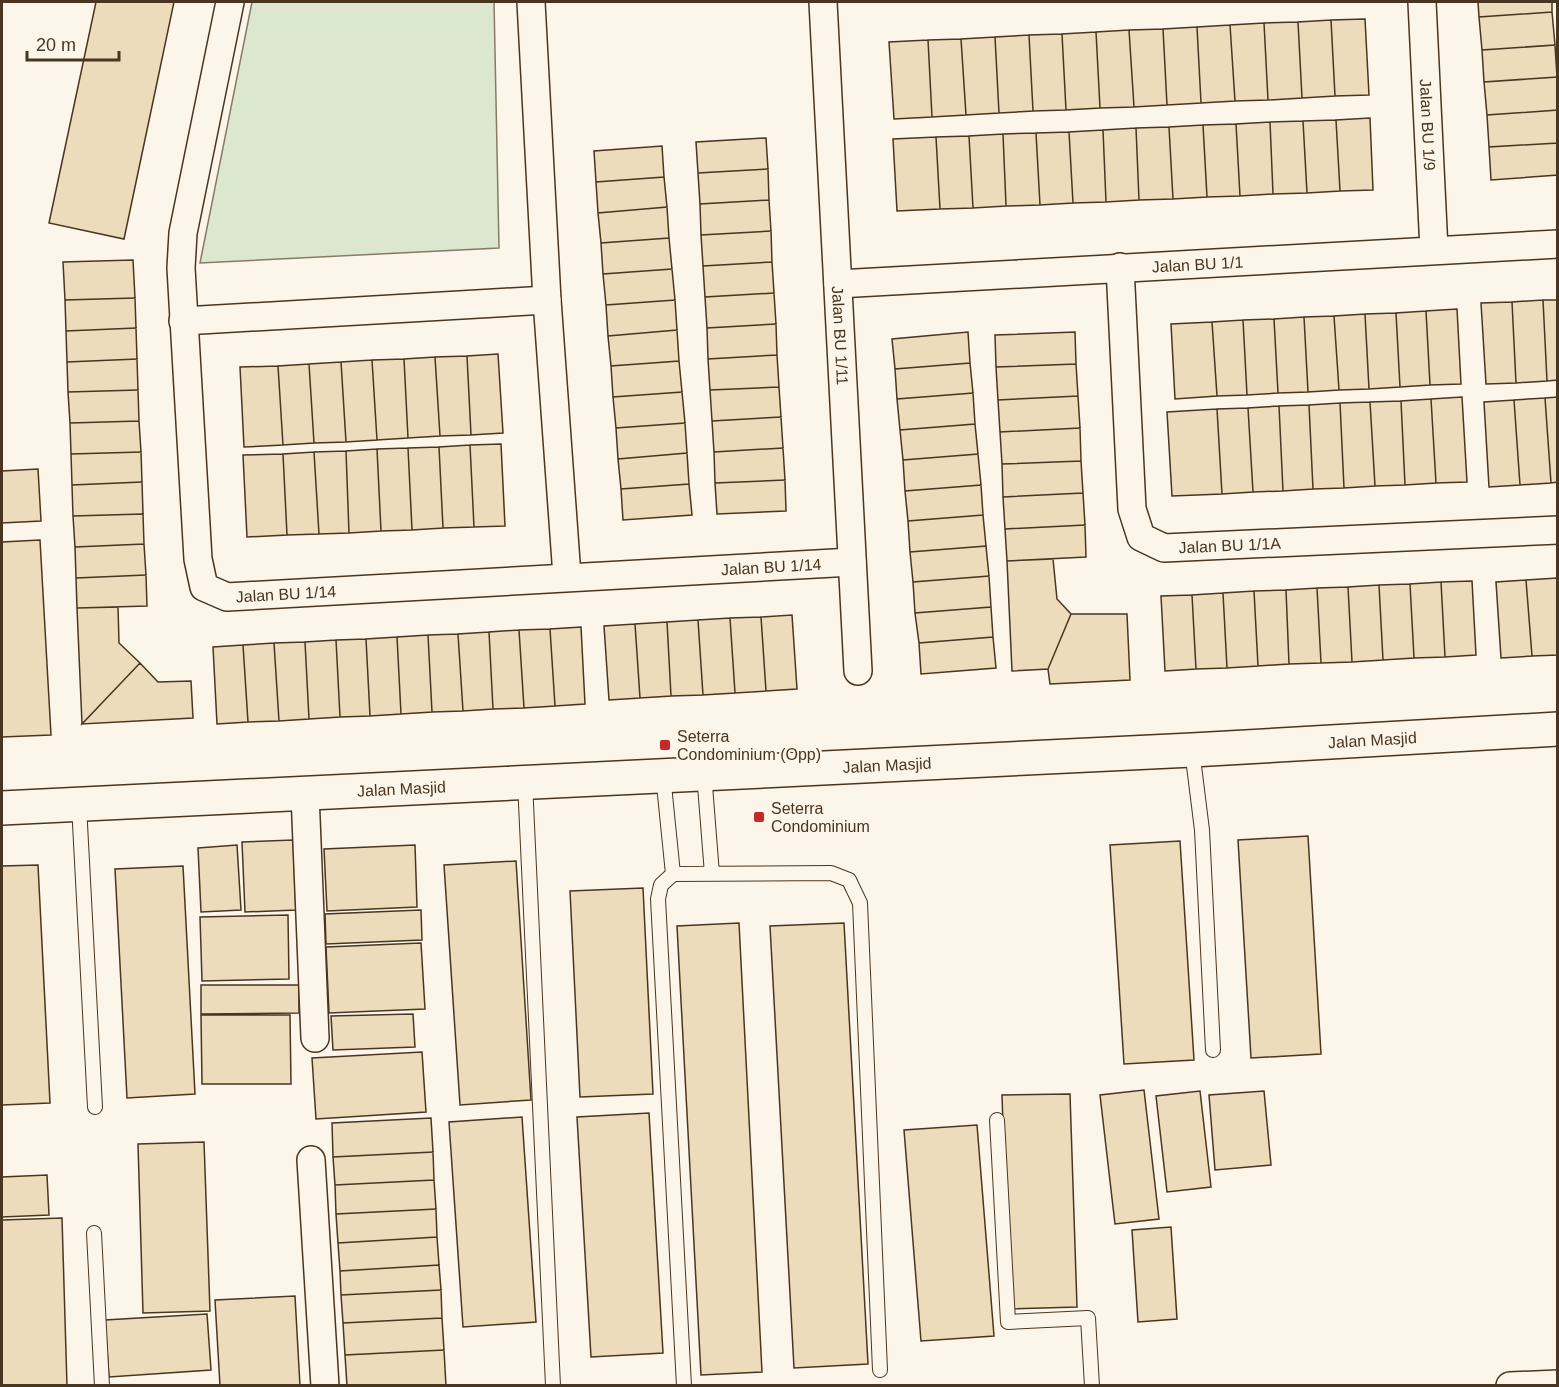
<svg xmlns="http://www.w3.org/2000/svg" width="1559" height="1387" font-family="Helvetica,sans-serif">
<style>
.green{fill:#dce7d0;stroke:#887966;stroke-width:1.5}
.building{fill:#ecdcbc;stroke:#4a3520;stroke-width:1.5}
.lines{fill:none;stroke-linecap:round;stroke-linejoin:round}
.service-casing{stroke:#4a3520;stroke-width:16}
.minor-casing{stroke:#4a3520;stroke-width:30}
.tertiary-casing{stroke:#4a3520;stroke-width:36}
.service{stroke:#fbf6e9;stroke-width:14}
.minor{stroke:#fbf6e9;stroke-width:27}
.tertiary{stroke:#fbf6e9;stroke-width:33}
.poi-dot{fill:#c62828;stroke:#fbf6e9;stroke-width:2}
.labels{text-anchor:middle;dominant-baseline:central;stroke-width:4.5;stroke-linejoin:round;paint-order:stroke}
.street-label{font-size:16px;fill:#4a3520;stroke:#fbf6e9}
.poi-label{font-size:16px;fill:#4a3520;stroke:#fbf6e9;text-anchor:start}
</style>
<rect width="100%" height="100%" fill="#fbf6e9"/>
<path class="green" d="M252,2h242l5,246 -299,15z"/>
<path class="building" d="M96,2h78l-50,237 -75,-16z
M1478,2h74v10l-73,5z
M1552,12l3,33 -73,5 -3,-33z
M1365,19l4,76 -34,1 -4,-76z
M1331,20l4,76 -33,2 -4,-76z
M1298,22l4,76 -34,2 -4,-77z
M1264,23l4,77 -33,1 -5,-76z
M1230,25l5,76 -34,2 -4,-76z
M1197,27l4,76 -34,2 -4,-76z
M1163,29l4,76 -33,2 -5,-77z
M1129,30l5,77 -34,1 -4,-76z
M1096,32l4,76 -34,2 -4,-76z
M1062,34l4,76 -33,1 -4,-76z
M1029,35l4,76 -34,2 -4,-76z
M995,37l4,76 -33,2 -5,-76z
M961,39l5,76 -34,2 -4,-77z
M928,40l4,77 -38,2 -5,-77z
M1555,45l2,32 -73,5 -2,-32z
M1557,77l1,33 -71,5 -3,-33z
M1558,110v33l-69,4 -2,-32z
M1370,118l3,72 -33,1 -4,-71z
M1336,120l4,71 -33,2 -4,-72z
M1303,121l4,72 -34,1 -3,-72z
M1270,122l3,72 -33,2 -4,-72z
M1236,124l4,72 -33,1 -4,-72z
M1203,125l4,72 -34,2 -4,-72z
M1169,127l4,72 -34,1 -3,-72z
M1136,128l3,72 -33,2 -3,-72z
M1103,130l3,72 -33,1 -4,-71z
M1069,132l4,71 -33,2 -4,-72z
M1036,133l4,72 -34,1 -3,-72z
M1003,134l3,72 -33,2 -4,-72z
M969,136l4,72 -33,1 -4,-72z
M936,137l4,72 -43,2 -4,-72z
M766,138l2,31 -70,4 -2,-31z
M1558,143v32l-67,5 -2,-33z
M662,146l2,31 -68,5 -2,-31z
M768,169l1,31 -69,4 -2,-31z
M664,177l3,30 -69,6 -2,-31z
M769,200l2,31 -70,4 -1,-31z
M667,207l2,31 -68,5 -3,-30z
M771,231l1,31 -69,4 -2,-31z
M669,238l3,31 -69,5 -2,-31z
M133,260l2,38 -70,2 -2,-38z
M772,262l2,31 -69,4 -2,-31z
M672,269l3,31 -69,5 -3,-31z
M774,293l2,31 -69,4 -2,-31z
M135,298l1,30 -70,3 -1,-31z
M675,300l2,30 -69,6 -2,-31z
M1543,300h15v80l-11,1z
M1543,300l4,81 -31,2 -4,-81z
M1512,302l4,81 -30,1 -5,-81z
M1457,309l4,75 -31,1 -4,-74z
M1426,311l4,74 -30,2 -4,-74z
M1396,313l4,74 -31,2 -4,-75z
M1365,314l4,75 -30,1 -5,-74z
M1334,316l5,74 -31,2 -4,-75z
M1304,317l4,75 -30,1 -4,-74z
M1274,319l4,74 -31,2 -4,-75z
M1243,320l4,75 -30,1 -5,-74z
M1212,322l5,74 -42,3 -4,-75z
M776,324l1,31 -69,4 -1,-31z
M136,328l1,31 -70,3 -1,-31z
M677,330l2,31 -68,5 -3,-30z
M968,332l2,31 -75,6 -3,-30z
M1075,332l1,32 -80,3 -1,-32z
M498,354l5,79 -32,2 -4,-79z
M777,355l2,32 -69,3 -2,-31z
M467,356l4,79 -31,1 -5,-79z
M435,357l5,79 -32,2 -4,-79z
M137,359l1,31 -70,2 -1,-30z
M404,359l4,79 -31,2 -5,-80z
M372,360l5,80 -31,2 -5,-80z
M679,361l3,31 -69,5 -2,-31z
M341,362l5,80 -32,1 -5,-79z
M970,363l3,30 -76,6 -2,-30z
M309,364l5,79 -31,2 -5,-79z
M1076,364l2,32 -80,4 -2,-33z
M278,366l5,79 -39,2 -4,-80z
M779,387l2,30 -69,4 -2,-31z
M138,390l1,31 -69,2 -2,-31z
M682,392l3,31 -69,5 -3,-31z
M973,393l2,31 -75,6 -3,-31z
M1078,396l2,32 -80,4 -2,-32z
M1462,397l5,85 -31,1 -5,-84z
M1558,397v85l-7,1 -6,-85z
M1545,398l6,85 -31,2 -6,-85z
M1431,399l5,84 -31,2 -4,-84z
M1514,400l6,85 -31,2 -5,-85z
M1401,401l4,84 -30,1 -5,-84z
M1370,402l5,84 -31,2 -4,-85z
M1340,403l4,85 -31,1 -4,-84z
M1309,405l4,84 -30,2 -4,-85z
M1279,406l4,85 -30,1 -5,-84z
M1248,408l5,84 -31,2 -5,-85z
M1217,409l5,85 -50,2 -5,-84z
M781,417l2,31 -69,4 -2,-31z
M139,421l2,31 -70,2 -1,-31z
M685,423l2,30 -69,6 -2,-31z
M975,424l3,30 -75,6 -3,-30z
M1080,428l1,33 -79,3 -2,-32z
M501,444l4,82 -31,1 -4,-82z
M470,445l4,82 -31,1 -4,-81z
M439,447l4,81 -31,2 -4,-82z
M408,448l4,82 -31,1 -4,-82z
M783,448l2,32 -70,3 -1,-31z
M377,449l4,82 -32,2 -3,-82z
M346,451l3,82 -30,1 -5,-82z
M141,452l1,30 -70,3 -1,-31z
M314,452l5,82 -32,1 -4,-81z
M687,453l2,31 -68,5 -3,-30z
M283,454l4,81 -40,2 -4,-82z
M978,454l3,31 -76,6 -2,-31z
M1081,461l2,32 -80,4 -1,-33z
M38,469l3,52 -39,2v-52z
M785,480l1,31 -69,3 -2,-31z
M142,482l1,32 -70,2 -1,-31z
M689,484l3,31 -69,5 -2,-31z
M981,485l2,30 -75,6 -3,-30z
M1083,493l2,32 -80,4 -2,-32z
M143,514l1,30 -69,3 -2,-31z
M983,515l3,31 -76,6 -2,-31z
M1085,525l1,32 -79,4 -2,-32z
M40,540l11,195 -49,2v-195z
M144,544l2,31 -70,3 -1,-31z
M986,546l3,30 -76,6 -3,-30z
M1053,559l4,40 14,15 -23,55 -36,2 -5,-110z
M146,575l1,31 -70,2 -1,-30z
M989,576l2,31 -76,6 -2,-31z
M1557,578l1,77 -26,1 -6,-76z
M1526,580l6,76 -31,2 -5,-76z
M1472,581l4,74 -31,2 -4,-75z
M1441,582l4,75 -31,1 -4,-74z
M1410,584l4,74 -31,2 -4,-75z
M1379,585l4,75 -31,2 -4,-75z
M1348,587l4,75 -31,1 -4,-75z
M1317,588l4,75 -32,1 -3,-74z
M1286,590l3,74 -31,2 -4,-75z
M1254,591l4,75 -31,2 -4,-75z
M1223,593l4,75 -31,1 -4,-74z
M1192,595l4,74 -31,2 -4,-75z
M118,607l1,36 21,20 -58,61 -5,-116z
M991,607l2,30 -74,6 -4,-30z
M1071,614h56l3,66 -80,4 -2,-15z
M792,615l5,74 -31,2 -5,-74z
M761,617l5,74 -31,2 -5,-75z
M730,618l5,75 -32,2 -5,-75z
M698,620l5,75 -32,1 -4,-74z
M667,622l4,74 -31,2 -5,-74z
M635,624l5,74 -31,2 -5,-74z
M581,627l4,77 -30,2 -5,-77z
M550,629l5,77 -31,2 -5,-78z
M519,630l5,78 -31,1 -4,-77z
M489,632l4,77 -30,2 -5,-77z
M458,634l5,77 -31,1 -4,-77z
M428,635l4,77 -31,2 -4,-77z
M397,637l4,77 -31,2 -4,-77z
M993,637l3,31 -75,6 -2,-31z
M366,639l4,77 -30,1 -4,-77z
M336,640l4,77 -31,2 -4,-77z
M305,642l4,77 -30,2 -5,-78z
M274,643l5,78 -31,1 -5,-77z
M243,645l5,77 -31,2 -4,-77z
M140,663l18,19 33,-1 2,37 -111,6z
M1308,836l13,218 -70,4 -13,-218z
M293,840l3,70 -51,2 -3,-70z
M1180,841l14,219 -70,4 -14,-219z
M237,845l4,65 -40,2 -3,-64z
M415,845l2,62 -90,4 -3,-62z
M516,861l15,239 -71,5 -16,-240z
M38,865l12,238 -48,2v-239z
M183,866l12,228 -68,4 -12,-229z
M643,888l10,206 -73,3 -10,-206z
M421,910l1,30 -96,4 -1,-30z
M288,915l1,64 -87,2 -2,-64z
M739,923l23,449 -61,3 -24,-449z
M844,923l24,441 -74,4 -24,-442z
M421,943l4,66 -96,4 -3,-66z
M201,985h98v28l-98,1z
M413,1014l2,33 -82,3 -2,-34z
M201,1015h89l1,69h-89z
M422,1052l4,60 -110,7 -4,-61z
M1144,1090l15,129 -44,5 -15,-129z
M1200,1091l11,96 -44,5 -11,-96z
M1264,1091l7,74 -56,5 -6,-75z
M1070,1094l7,213 -68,2 -7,-214z
M649,1113l14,240 -72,4 -14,-240z
M522,1117l14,205 -73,5 -14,-205z
M431,1118l2,34 -100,5 -1,-34z
M977,1125l17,211 -73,5 -17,-211z
M204,1142l6,169 -67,2 -5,-169z
M433,1152l1,28 -99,5 -2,-28z
M47,1175l2,40 -47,2v-40z
M434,1180l2,29 -100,5 -1,-29z
M436,1209l1,28 -99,6 -2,-29z
M62,1218l5,168h-65v-166z
M1171,1227l6,92 -39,3 -6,-92z
M437,1237l2,28 -99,6 -2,-28z
M439,1265l2,25 -100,5 -1,-24z
M441,1290l1,28 -99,5 -2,-28z
M295,1296l5,90h-80l-5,-86z
M207,1314l4,56 -102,7 -4,-57z
M442,1318l2,32 -99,5 -2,-32z
M444,1350l2,36h-99l-2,-31z"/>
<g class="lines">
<defs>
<path id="service" d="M1192,750l10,80 11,220
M704,773l8,101
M663,775l10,99
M525,782l28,604
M79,805l16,302
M997,1120l11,202 80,-4 4,68
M94,1233l8,153
M684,1386l-26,-487 3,-14 12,-11 158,-1 18,7 11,23 20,467"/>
<g id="minor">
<path id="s1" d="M230,2l-47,231 -2,35 17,291 6,28 23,10 625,-35"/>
<path d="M531,2l16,298 20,276"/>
<path id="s2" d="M823,2l35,669"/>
<path id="s3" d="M1422,2l12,248"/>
<path id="s4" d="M1120,267l12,242 9,28 23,11 394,-18"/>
<path id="s5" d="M838,284l720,-40"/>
<path d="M183,321l364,-21"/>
<path d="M305,794l10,244"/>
<path d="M311,1160l14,226"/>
<path d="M1510,1386l48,-2"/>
</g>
<g id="tertiary">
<path id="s6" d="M2,808l1190,-58 366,-21"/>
</g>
</defs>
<use href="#service" class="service-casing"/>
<use href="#minor" class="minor-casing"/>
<use href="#tertiary" class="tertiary-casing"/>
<use href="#service" class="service"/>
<use href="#minor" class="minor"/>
<use href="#tertiary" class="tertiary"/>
</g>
<g class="poi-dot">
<rect x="659" y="739" width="12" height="12" rx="3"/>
<rect x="753" y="811" width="12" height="12" rx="3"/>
</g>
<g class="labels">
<g class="street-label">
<text stroke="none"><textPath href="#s3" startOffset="123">Jalan BU 1/9</textPath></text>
<text stroke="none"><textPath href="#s5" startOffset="360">Jalan BU 1/1</textPath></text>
<text stroke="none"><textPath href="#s2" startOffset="334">Jalan BU 1/11</textPath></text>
<text stroke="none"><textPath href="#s4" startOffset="363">Jalan BU 1/1A</textPath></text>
<text stroke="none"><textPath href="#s1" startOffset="1161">Jalan BU 1/14</textPath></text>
<text stroke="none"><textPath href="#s1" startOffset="675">Jalan BU 1/14</textPath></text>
<text stroke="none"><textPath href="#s6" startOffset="1372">Jalan Masjid</textPath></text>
<text stroke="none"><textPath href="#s6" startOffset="886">Jalan Masjid</textPath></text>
<text stroke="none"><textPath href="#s6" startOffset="400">Jalan Masjid</textPath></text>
</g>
<g class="poi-label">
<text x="677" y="736">Seterra<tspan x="677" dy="18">Condominium (Opp)</tspan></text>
<text x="771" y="808">Seterra<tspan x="771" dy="18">Condominium</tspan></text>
</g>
</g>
<rect width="1559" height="1387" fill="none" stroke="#4a3520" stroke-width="6"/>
<path d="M27 51v9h92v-9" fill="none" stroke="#4a3520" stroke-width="3"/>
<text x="36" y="51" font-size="18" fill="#4a3520" stroke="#fbf6e9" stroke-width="4.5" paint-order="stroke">20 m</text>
</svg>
